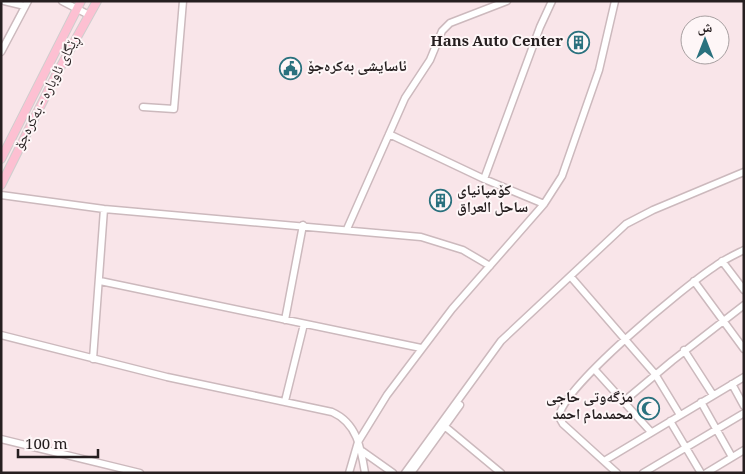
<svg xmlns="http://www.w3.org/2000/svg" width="745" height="474" font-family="Georgia,'Noto Naskh Arabic',serif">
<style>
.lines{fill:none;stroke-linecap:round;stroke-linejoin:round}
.minor-casing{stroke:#ccb9bd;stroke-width:9}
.major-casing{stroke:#cfcece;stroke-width:10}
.minor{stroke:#fff;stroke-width:6}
.major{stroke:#fdc0d2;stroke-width:8}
.labels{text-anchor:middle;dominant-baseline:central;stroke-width:4;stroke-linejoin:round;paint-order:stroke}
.poi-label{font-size:15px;font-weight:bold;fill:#261f20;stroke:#fef6f7;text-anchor:end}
.street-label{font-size:15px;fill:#261f20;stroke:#fef6f7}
</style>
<rect width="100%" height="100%" fill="#f9e5e9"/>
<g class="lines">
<defs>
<path id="minor" d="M4,1l21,5
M62,1l27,14
M1,52l27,-51
M143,107l31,2 9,-108
M389,134l95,45 60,25
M484,179l56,-152 12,-26
M1,195l103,14 317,28 42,13 27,16
M347,229l58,-131 25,-38 12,-29 8,-8 57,-22
M722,261l22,29
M571,277l84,97 25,41
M100,281l321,67
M694,281l50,68
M285,320l18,-95
M1,335l166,42 165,35c25,11 29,36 33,61
M684,350l29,45
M93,359l11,-150
M595,370l56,62
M732,384l12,22
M285,401l19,-77
M623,402l49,-41 72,-56
M701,402l31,55
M670,421l31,52
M442,424l59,49
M1,439l139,34
M362,451l31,22
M604,461l140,-84
M349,473l9,-31 29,-47 65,-86 92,-105 18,-28 37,-106 16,-69
M405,473l96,-132 125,-117 27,-14 91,-38
M411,473l49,-68
M617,473l-54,-49 -4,-7c3,-30 126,-131 155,-150 9,-7 20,-12 30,-17
M643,473l101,-60
M706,473l38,-23"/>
<path id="major" d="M1,159l80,-158
M1,185l55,-110 41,-74"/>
</defs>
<use href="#minor" class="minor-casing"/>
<use href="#major" class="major-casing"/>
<use href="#minor" class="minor"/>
<use href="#major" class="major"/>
</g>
<defs>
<symbol id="building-ring" viewBox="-11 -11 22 22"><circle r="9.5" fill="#fef6f7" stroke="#2a717e" stroke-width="1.5"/><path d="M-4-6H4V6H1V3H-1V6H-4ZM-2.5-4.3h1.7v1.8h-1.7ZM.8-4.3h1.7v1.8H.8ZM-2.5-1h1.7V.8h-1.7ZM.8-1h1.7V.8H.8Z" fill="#2a717e"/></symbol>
<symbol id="civic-ring" viewBox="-11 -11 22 22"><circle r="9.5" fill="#fef6f7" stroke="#2a717e" stroke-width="1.5"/><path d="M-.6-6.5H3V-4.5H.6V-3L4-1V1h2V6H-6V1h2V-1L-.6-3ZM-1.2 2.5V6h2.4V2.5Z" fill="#2a717e"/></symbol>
<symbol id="mosque-ring" viewBox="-11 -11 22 22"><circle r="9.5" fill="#fef6f7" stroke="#2a717e" stroke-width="1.5"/><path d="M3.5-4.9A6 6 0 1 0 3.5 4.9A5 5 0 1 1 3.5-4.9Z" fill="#2a717e"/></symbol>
</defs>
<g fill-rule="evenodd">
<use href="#building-ring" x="566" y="30" width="25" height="25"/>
<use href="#civic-ring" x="278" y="56" width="25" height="25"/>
<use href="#building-ring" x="428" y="188" width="25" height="25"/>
<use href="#mosque-ring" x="636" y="396" width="25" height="25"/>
</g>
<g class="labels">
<g class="poi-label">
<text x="563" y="43">Hans Auto Center</text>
<text x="307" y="68" text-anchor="start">ئاسایشی بەکرەجۆ</text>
<text x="457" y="192" text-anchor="start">کۆمپانیای<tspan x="457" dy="17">ساحل العراق</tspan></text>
<text x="633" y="399">مزگەوتی حاجی<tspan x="633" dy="17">محمدمام احمد</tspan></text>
</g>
<g class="street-label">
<text transform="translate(48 93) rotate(-63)">ڕێگای ئاوبارە - بەکرەجۆ</text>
</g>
</g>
<rect width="745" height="474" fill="none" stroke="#261f20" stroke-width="5"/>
<g transform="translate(705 40)"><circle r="24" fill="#fef6f7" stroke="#a8a0a1"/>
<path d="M0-4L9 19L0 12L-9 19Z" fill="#2a717e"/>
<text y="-8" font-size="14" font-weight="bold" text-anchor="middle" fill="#261f20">ش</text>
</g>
<path d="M18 449v8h80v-8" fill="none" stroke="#261f20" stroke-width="2.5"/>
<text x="25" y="449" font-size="15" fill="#261f20" stroke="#fef6f7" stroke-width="4" paint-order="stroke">100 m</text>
</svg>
